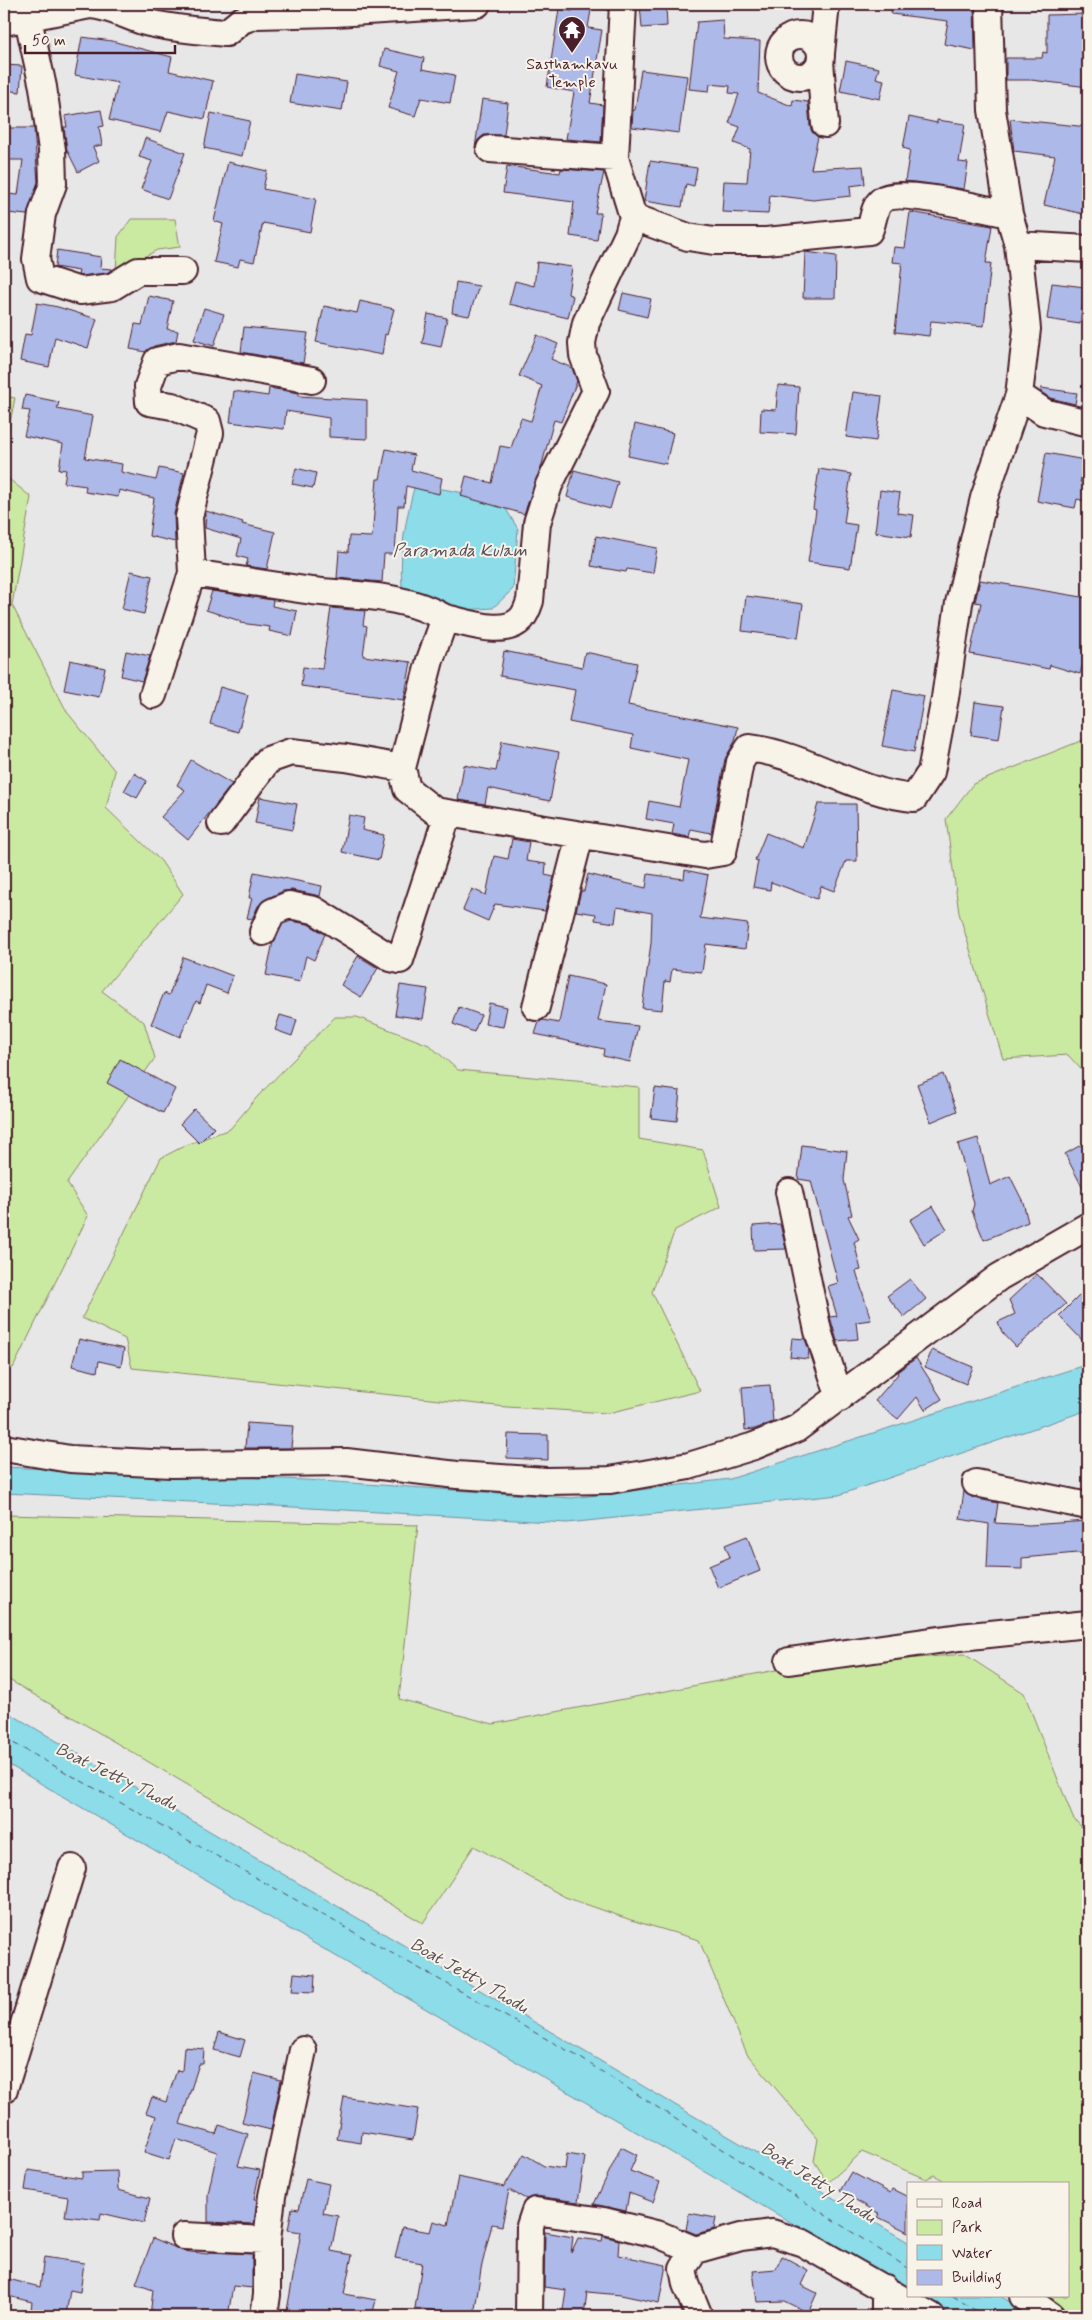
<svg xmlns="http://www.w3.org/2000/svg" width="1092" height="2320" font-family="Mynerve,sans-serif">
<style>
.green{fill:#caeaa2;stroke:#8a8466}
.water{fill:#8cdce9;stroke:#72909d}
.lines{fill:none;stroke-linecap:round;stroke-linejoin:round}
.ferry{stroke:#5a4e5a;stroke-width:1;stroke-dasharray:6 5;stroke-linecap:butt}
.building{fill:#adb9e9;stroke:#4a1f2b}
.minor-casing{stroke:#4a1f2b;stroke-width:30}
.minor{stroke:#f7f3e8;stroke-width:26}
.labels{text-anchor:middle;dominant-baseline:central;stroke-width:4;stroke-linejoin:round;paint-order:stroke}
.poi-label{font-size:16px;fill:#4a1f2b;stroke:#f7f3e8}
.water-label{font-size:18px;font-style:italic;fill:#5a4e5a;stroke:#f7f3e8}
</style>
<rect width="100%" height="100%" fill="#e8e7e8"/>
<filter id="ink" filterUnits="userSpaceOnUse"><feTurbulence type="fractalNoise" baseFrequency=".02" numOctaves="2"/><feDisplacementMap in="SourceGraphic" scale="10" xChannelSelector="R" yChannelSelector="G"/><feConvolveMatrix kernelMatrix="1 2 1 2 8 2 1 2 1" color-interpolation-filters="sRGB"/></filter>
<g filter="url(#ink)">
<path class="green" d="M131,219h44l5,28 -23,3 -41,22 2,-35z
M4,396l11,2 -11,55z
M4,475l27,22 -19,108 55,107 48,59 -9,37 55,53 22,33 -81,97 42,31 11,36 -88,125 21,33 -75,152 -9,1z
M1088,738v339l-20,-22 -65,4 -44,-146 -13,-94 27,-35z
M335,1017h22l72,28 29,25 181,17v52l64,11 18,57 -46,23 -23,62 48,99 -92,22 -101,-6 -375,-39 -7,-29 -43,-21 79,-160 25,-13 44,-16 28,-33z
M4,1515l414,10 -19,174 94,25 283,-54 188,-16 60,39 49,125 15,16v482h-24l-30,-20h34v-112h-118l-16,-9 -8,4 -64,-27 -34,31 -14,-22 4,-22 -71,-85 -48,-114 -68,-20 -66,-23 -91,-51 -51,77 -419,-246z"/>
<path class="water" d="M415,484l44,8 47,17 12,20 -5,60 -20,19 -32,2 -59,-23c-3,-35 4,-69 13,-103z
M1088,1364v46l-249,85 -272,28 -292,-17 -271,-13v-26l302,13 266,18 158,-19z
M4,1710l904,532v49l-904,-529z
M918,2296h82l34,20h-83z"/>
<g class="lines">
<path class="ferry" d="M4,1738l575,319 329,211
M953,2296l31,20"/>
</g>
<path class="building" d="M573,4h19l-4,24 14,2 -12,73 13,2 -2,37 -35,-3 8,-47 -27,-5 12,-78 13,2z
M640,4h26l1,22 -25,2z
M892,4h82l1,46 -31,-6 4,-23 -57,-7z
M1086,14l2,73 -57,-7h-25v-22h36l1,-6 4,1v-38z
M723,20l1,19 36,2 -2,52 34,13 1,-6 15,2 2,24 2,6 6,5 -7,32 52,-3 2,18 -15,2 1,10 -38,4 -43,-5 -2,19 -46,-2 2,-31 23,1 3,-33 -16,-6 6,-16 -11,-4 10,-29 -10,-1 1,-7 -20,-2 -1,7 -20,-2 8,-67z
M82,37l30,4 60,16 -3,14 44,10 -8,38 -37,-8 -7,21 -52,-12 9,-37 -43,-8z
M384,49l40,9 -2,11 33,6 -5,28 -29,-5 -6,18 -27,-8 11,-37 -19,-5z
M846,61l33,7 -3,10 8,2 -4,19 -40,-8z
M4,65l18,1 -2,26 -16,-2z
M641,70l46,6 -8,57 -47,-6 1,-17h2z
M295,74l52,8 -5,29 -52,-8z
M482,99l26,4 -4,32h-20l-6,5 -3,8z
M101,110l3,16 -5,1 3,18 -9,2 6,14 -21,11 -11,-22 -3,-23h3l-2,-11z
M211,113l39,8 -8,35 -38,-8z
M909,117l28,6v-3l28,4 -6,38 9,1 -4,26 -59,-8 5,-31 -7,-2z
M1010,119l78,8v88l-44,-10 11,-49 -41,-5z
M4,128h30l4,54 -11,33 -20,-2 1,-19 10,1 5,-35h-19z
M145,138l40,15 -17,46 -27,-10 11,-28 -13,-4z
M650,161l47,7 -3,18 -8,-2 -4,23 -38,-6z
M228,162l39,9 -4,18 53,10 -6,33 -47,-9 -9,39 -14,-3 -2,8 -24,-5 9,-38 -9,-3z
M507,166l53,7 1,-4 43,3 -9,41h6l-4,27 -27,-4 4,-34 -71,-9z
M910,212l82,14 -6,37h5l-7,63 -53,-5 -2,15 -34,-4 7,-69 -10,-1 2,-15 11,1z
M57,250l44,7 -1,11 12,1 -5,4 -26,3 -3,-1 1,-4 -24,-4z
M805,252l31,4 -1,42h-32z
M537,262l35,5 -4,27 5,2 -5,22 -59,-14 6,-23 19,5z
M456,282l23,4 -10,30 -17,-3z
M1052,283l33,4 -5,37 -33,-5z
M623,293l28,6 -4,18 -28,-7z
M149,296l24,5 -6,28 11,2 -2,10 -22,5 -8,6 -16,-3 5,-25 7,1z
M360,301l34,8 -7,26 -2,-1 -3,21 -66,-13 8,-36 33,7z
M37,303l21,4 39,12 -9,29 -33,-11 -6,30 -29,-6 5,-27 6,1z
M204,308l20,6 -10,32 -20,-6z
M428,314l19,4 -6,29 -19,-4z
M244,327l64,6 -5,30 -62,-11z
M537,335l21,9 -7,15 21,9 5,13 -16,41 -7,-2 -13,48 -17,46 -63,-18 5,-20 26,7 8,-37 11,2 10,-30 10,3 11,-35 -23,-10z
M778,385l21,2 -3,47 -36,-2 1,-23 15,1z
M269,388l30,5v3l68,4v39l-38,-2v-19l-43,-7 -2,18 -54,-7 4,-31 34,5z
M1041,388l36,5 -2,11 -25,-6 -9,-6z
M853,392l29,4 -6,45 -30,-4z
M25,395l34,7 -2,7 36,7 -8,42 37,6 -1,8 35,8 3,-12 25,5 -10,41 1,28 -26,-6 5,-38 -35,-8 -1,7 -33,-5 1,-6 -22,-3 2,-13 -7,-1 4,-25 -39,-8 6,-25 -8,-1z
M635,424l38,9 -7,31 -38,-8z
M386,449l28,6 -3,15 31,8 -3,16 -33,-8 -2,20h-6l-3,48h-11l-2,28 -45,-4 2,-27 9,1 1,-16 23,1 5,-58h3z
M1046,453l39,7 -5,22 8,2v18l-11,-3 -2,9 -38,-7z
M296,468l20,5 -3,15 -21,-4z
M819,469l32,5 -7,49 13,2 -7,43 -42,-6 8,-52 -3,-1z
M574,470l44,12 -8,27 -43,-12z
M880,490l20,3 -3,20 17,2 -3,22 -36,-5z
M206,511l37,11 -1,2 33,8 -8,37 -21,-3 2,-7 -11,-3 4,-17 -36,-11z
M596,536l61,12 -4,25 -26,-4 -1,3 -35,-6z
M131,571l21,5 -8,38 -22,-5z
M980,580l108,18v48l-8,28 -30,-9 -1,4 -79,-15 11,-51 -6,-1z
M212,591l61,9 -1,6 25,5 -5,25 -23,-5 1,-4 -30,-4v-2l-34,-11z
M746,596l57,8 -5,34 -56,-7z
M331,608l34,3 -2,14 4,1 -4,30 48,6 -7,38 -103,-14 2,-19 19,2z
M126,651l24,5 -8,25 -21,-5z
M504,651l78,16 3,-15 52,11 -9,42 110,22 -3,14 -10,18 -14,74 -20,-4 -2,8 -17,-3 2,-10 -28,-5 3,-18 30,6 9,-47 -57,-12 2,-13 -64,-13 6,-32 -75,-14z
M70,660l35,8 -6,29 -35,-7z
M220,687l28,8 -10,37 -28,-8z
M893,690l31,6 -10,56 -32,-6z
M975,702l29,4 -5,33 -28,-4z
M502,741l57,11 -9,49 -62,-13 -3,16 -27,-4 6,-35 32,6z
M191,760l41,24 -44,56 -27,-23 24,-27 -8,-5z
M134,773l13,8 -10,17 -13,-7z
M260,797l37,7 -5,26 -37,-7z
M818,804h38l1,57h-11l-12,30 -13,-5 -4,13 -46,-17 -1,8 -17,-3 5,-26 -3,-1 11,-27 38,15z
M349,815l15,3 -2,12 22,5 -5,25 -37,-8z
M512,839l17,3 -3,19 20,3 -1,11 9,2 -9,34 -50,-7 -7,17 -25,-11 9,-21 14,6 8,-39 14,3z
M685,870l23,5 -8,43 48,6 -3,25 -39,-5 -4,28 -30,-3 -2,13 -5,-1 -3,29 -20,-2 9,-65 1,-30 -35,-6 -2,16 -20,-3 1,-6 -20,-3 5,-20h3l4,-17 58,14 2,-14 36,5z
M254,872l68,14 -2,10 -28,-6 -9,1 -17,8 -8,7 -6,13 -5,-1 5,-20h-3z
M291,921l17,3 17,10 -11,26 -8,-4 -6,26 -34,-7 7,-33 10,-18z
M358,956l20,12 -17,29 -20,-12z
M183,957l50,19 -6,17 -21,-8 -6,18 -4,-2 -16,36 -29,-13 13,-31 5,2z
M568,976l38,8 -8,37 40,5 -8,36 -27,-6 1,-7 -69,-15 4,-12 4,-2 16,3z
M400,985l28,4 -5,30 -28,-4z
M489,1003l18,4 -4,20 -18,-3z
M459,1007l22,8 -7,17 -21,-8z
M280,1015l17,5 -5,16 -17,-6z
M120,1059l55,30 -12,24 -56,-30z
M943,1074l14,37 -26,11 -14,-38z
M655,1088l25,3 -3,30 -26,-3z
M194,1109l20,19 -15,15 -19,-19z
M978,1138l12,47 20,-9 13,26 5,20 -44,18 -12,-29 2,-7 -16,-60z
M1088,1141v57l-23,-44z
M802,1145l45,6 -3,29 8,35 -4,1 11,23 -5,3 7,28 -5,1 15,49 -15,2 2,17 -21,2 -4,-14 -3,-10 7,-1 -9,-30 10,-3 -27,-102 -13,-2z
M933,1206l14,23 -23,15 -14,-24z
M780,1224l6,25 -32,1 -1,-24z
M1037,1274l29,30 -50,43 -14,-15 -4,-10 17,-8 -6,-14z
M910,1279l16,20 -22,18 -17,-21z
M1088,1287v59l-29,-30z
M792,1338l13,1 4,11 -1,9 -18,-2z
M79,1339l45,10 -3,17 -22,-5 -2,11 -25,-6z
M932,1350l41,17 -7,17 -41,-17z
M916,1358l26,41 -17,11 -8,-13 -19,22 -23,-18 23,-27 -1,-2z
M770,1385l3,37 -18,7 -10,1 -3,-43z
M247,1423l46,3 -2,22h-46z
M508,1434l40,1v25l-41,-2z
M964,1491l9,7 25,5 -3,20 34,2 59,-4v33l-11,-1 -55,5v11l-35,-1 2,-44 -29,-5z
M747,1536l13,35 -42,17 -9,-22 21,-9 -5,-12z
M294,1973l21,2 -1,17 -22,-1z
M219,2032l26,8 -5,17 -26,-7z
M184,2047l20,2 -1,15h-4l-19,60 36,10 3,-9 29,9 -10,32 22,4 -6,29h3l-3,25 -46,-2v-28l9,-42 -41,-13 -7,21 -25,-8 12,-36 -10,-3 6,-16 14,5 11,-32 5,1z
M254,2073l27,7 -10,50 -29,-7z
M344,2097l74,12 -5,31 -51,-8 -1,11 -24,-4z
M621,2147l16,8 -7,16 30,11 -7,20 -24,-9 -3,18 -32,-7z
M524,2154l20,12 21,3 2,-15 18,3 -7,45 -42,-6 -10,3 -17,-9 -7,36 -10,-2 -11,45 -7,47 -59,-8 7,-45 -27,-5 7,-31 28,5 3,-11 15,4 10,-48 46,10z
M28,2170l54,8v-6l35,-1 1,19 32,8 -6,25 -43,-10 -1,7 -35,-4 3,-19 -43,-7z
M851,2172l39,21 2,-4 16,8v35l-30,-15 2,-3 -40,-23z
M306,2179l23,5 -6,29 15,3 -7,35 21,4 -8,39 32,6 -4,16h-86l15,-84 -13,-2 4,-22 7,1z
M689,2213l27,5 -2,11 -18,5 -10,-4z
M545,2232l28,5 -2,16 7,-15 24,3 1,-5 16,4 -1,15 48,10 -7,38 -38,-8 -34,-3 -3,24h-22l4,-26 -22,-3z
M153,2238l30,13 25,3v-2l44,2v34l-19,-2 -5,30h-78l3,-26 -17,-6z
M782,2256l26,14 -7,15 16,8 -9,20 -24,-12 -27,1 -4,-31 23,-2z
M44,2257l40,6 -4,29 -10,-2 -4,25 -35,-5 1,-8 -28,-7v-17l36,9z"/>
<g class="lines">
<defs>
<path id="minor" d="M623,4l-8,154 18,59 -5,17 -42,89 -4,20 1,12 13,36 -47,94 -12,38 -7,78c-2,6 -4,12 -8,17 -17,20 -56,4 -77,0l-15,42 -28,108 5,21 28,22 270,44 18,-3 17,-90 9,-14c58,7 107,45 165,50l17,-26 14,-74 14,-95 25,-105 35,-103 8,-66 -9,-84 -9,-31 -17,-104 -3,-106
M28,19l15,68 9,63 1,34 -11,30 -6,45 4,19 40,13 32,-4 26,-16h45
M4,22l86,-17c21,1 39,13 59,18 26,6 51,8 77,10l16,-13 14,-5 79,-2 142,-9
M779 56a21 21 0 1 1 42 0a21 21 0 1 1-42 0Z
M821,53l5,-49
M820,61l5,63
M490,149l125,9
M633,217l55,20 26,4h52l103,-10c5,-10 4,-24 13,-31 17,-13 104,10 127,14
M1018,245l70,4
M1019,395l25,17 44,11
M192,573c40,6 80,12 120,18 45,5 92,3 133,27
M153,695l39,-122 -3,-56 21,-84 -3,-12 -35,-15 -23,-4 -1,-16 9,-25 22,-5 133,24
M221,823l47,-63 23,-8 55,6 56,10
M263,932l9,-20 17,-7 25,5 77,48 9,2 48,-147
M536,1007l44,-172
M789,1192l29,139 22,67
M4,1448l66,11 102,5 174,-2 111,13 89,6 64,-1 79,-14 65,-20 42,-17 203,-152 89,-51
M976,1483l112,23
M789,1661l171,-24 128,-13
M4,2089l68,-221
M184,2236l83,4
M695,2250l-12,18 3,16 13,32
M885,2288v28
M1023,2296l28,20
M264,2316l3,-21v-55l5,-44 31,-146
M529,2316l1,-90 5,-15 69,10 56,14 35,15 46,-13 31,-4 31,10 128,73"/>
</defs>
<use href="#minor" class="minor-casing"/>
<use href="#minor" class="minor"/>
</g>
</g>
<defs>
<symbol id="temple-pin" viewBox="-11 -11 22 30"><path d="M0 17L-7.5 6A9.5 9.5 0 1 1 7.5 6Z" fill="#4a1f2b" stroke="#f7f3e8"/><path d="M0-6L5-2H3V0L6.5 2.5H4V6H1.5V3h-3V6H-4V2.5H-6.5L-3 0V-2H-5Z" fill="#fff"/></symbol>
</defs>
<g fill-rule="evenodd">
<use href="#temple-pin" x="556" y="14" width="32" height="43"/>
</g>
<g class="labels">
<g class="poi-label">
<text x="572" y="64">Sasthamkavu<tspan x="572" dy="18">Temple</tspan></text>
</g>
<g class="water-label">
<text x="460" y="551">Paramada Kulam</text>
<text transform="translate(116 1777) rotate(26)">Boat Jetty Thodu</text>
<text transform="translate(469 1976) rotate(30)">Boat Jetty Thodu</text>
<text transform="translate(818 2183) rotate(33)">Boat Jetty Thodu</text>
</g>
</g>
<rect width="1092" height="2320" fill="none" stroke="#f7f3e8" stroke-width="20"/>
<rect x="10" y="10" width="1072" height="2300" fill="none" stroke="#4a1f2b" stroke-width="2" filter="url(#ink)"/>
<rect x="907" y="2182" width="162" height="115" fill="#f7f3e8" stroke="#b29e9c"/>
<rect x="917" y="2199" width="25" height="8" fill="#f7f3e8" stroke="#b29e9c"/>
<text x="952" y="2208" font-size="15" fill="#4a1f2b">Road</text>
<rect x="917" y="2220" width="25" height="15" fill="#caeaa2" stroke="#b29e9c"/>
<text x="952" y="2232" font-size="15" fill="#4a1f2b">Park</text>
<rect x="917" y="2245" width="25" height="15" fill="#8cdce9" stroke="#b29e9c"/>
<text x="952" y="2258" font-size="15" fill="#4a1f2b">Water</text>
<rect x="917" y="2270" width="25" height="15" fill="#adb9e9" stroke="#b29e9c"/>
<text x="952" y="2282" font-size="15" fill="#4a1f2b">Building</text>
<path d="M25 45v8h150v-8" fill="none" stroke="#4a1f2b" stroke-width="2.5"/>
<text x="32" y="45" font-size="15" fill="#4a1f2b" stroke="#f7f3e8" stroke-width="4" paint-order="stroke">50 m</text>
</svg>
